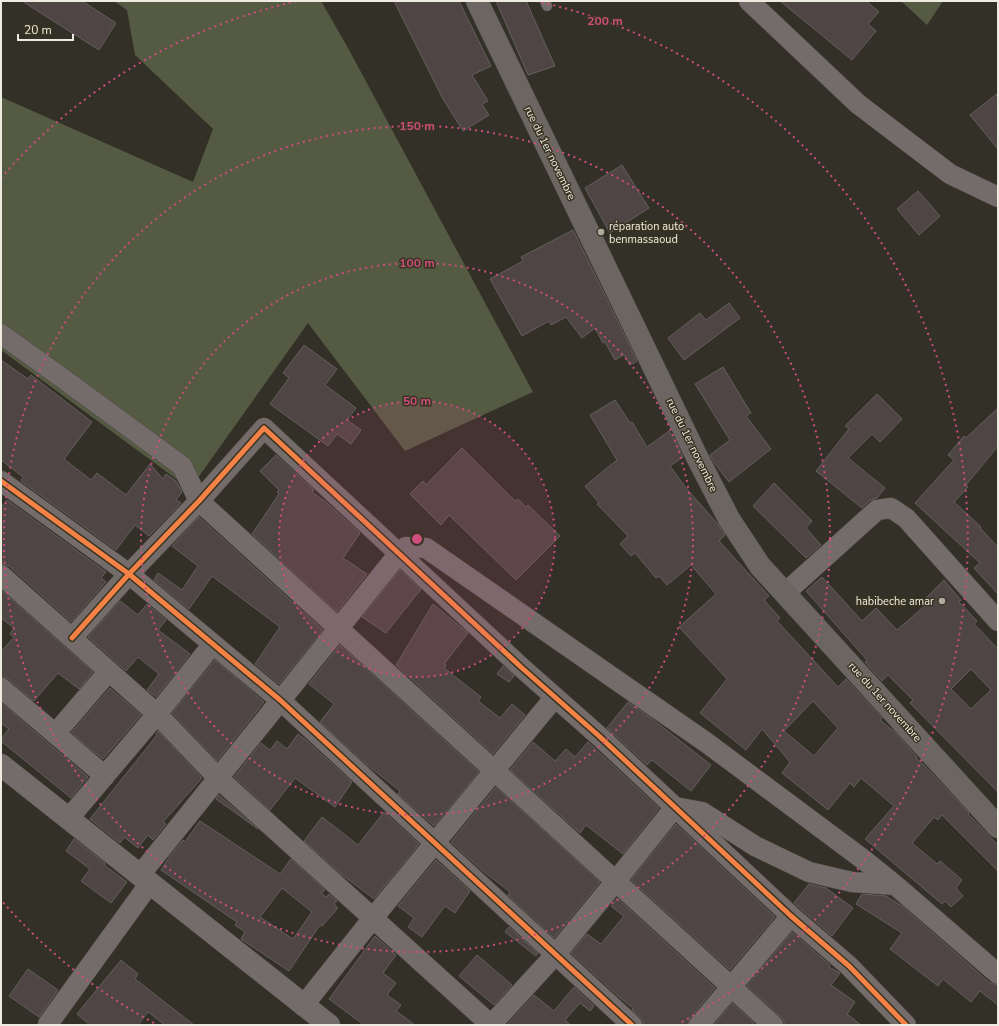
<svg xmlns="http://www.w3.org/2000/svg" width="999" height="1026" font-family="'Nunito Sans',sans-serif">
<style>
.green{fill:#555b42}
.building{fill:#4e4544;stroke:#645f5d;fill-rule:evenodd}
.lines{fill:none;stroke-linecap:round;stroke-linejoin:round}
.service-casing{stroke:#504d46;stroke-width:11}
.minor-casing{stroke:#504d46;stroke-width:21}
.tertiary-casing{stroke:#504d46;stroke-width:23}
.secondary-casing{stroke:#504d46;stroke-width:23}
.service{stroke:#746c6b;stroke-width:10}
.minor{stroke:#746c6b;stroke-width:20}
.tertiary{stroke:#746c6b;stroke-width:22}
.secondary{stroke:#6c6662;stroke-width:22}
.cycleway-casing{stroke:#383422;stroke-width:8}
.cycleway{stroke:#f48246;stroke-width:5}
.ring{fill:none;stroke:#cd4d7c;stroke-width:2;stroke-dasharray:2 4}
.poi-dot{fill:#adaaa0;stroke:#383422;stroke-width:1.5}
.labels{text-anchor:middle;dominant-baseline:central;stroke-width:3;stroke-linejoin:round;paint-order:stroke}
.street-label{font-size:11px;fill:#eeece1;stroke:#383422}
.poi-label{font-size:11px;fill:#eeece1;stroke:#383422;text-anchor:start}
.centre{fill:#cd4d7c;stroke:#383422;stroke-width:2}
.ring-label{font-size:12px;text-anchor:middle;font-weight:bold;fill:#cd4d7c;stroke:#383422;stroke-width:3;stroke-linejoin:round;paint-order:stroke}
</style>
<rect width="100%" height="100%" fill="#333027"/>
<path class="green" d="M114,1h207l27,47 185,344 -128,59 -97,-128 -118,166 -189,-139v-253l192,85 20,-53 -78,-74 -8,-45z
M901,1h42l-16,24z"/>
<path class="building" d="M22,1h60l34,22 -17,27z
M394,1h65l32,65 -19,9 16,26 -6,3 7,11 -26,16 -20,-32z
M496,1h30l29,65 -27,9z
M780,1h86l13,11 -11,12 8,7 -24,29z
M998,93v56l-28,-34z
M622,165l27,43 -39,25 -25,-45z
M918,191l22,25 -21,19 -22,-26z
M573,230l64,131 -7,4 -6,-10 -9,5 -10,-18 -2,1 -8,-15 -13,10 -16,-21 -15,8 -2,-4 -27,15 -32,-57 33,-18 -2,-4z
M729,303l11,15 -56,42 -16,-22 32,-25 6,7z
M304,345l33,24 -12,16 31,23 -9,12 14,10 -10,14 -14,-10 -9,12 -58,-42 19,-26 -6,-5z
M1,360l27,19 3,-4 61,47 -28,37 27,21 6,-7 29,22 24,-31 13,15 3,-5 10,7 6,11 -6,8 5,3 -32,33 -14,-11 -19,25 -95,-69 2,-4 -22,-17z
M723,367l28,46 -5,3 25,33 -42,33 -14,-18 -5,-9 20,-15 -35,-56z
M877,394l25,25 -22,23 -8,-8 -24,24 37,30 -8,10 -8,3 -7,7 -46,-37 33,-42 -4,-3z
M615,400l15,23 2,-1 15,25 22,-16 6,9 8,17 -13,9 16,22 31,35 8,12 -6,6 50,55 -5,4 16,18 -3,3 61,66 8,-8 36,39 -2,2 16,13 21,24 -1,1 8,7 45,48 -1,1 30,31v26l-56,-56 -4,5 -4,-3 -22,26 25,21 3,-3 22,19 -6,8 7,8 -12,11 -6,-6 -3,3 -77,-65 29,-33 -33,-28 -7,9 -4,-4 -22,27 -46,-37 8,-11 -28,-33 -16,21 -46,-37 27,-34 -48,-52 37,-33 -25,-29 -24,20 -8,-9 -3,2 -21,-25 -4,3 -11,-12 8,-8 -31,-32 2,-1 -14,-17 32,-26 -27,-45zM813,701l25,27 -24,28 -30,-25z
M998,408v38l-32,39 2,2 -14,15 27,25 -1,1 18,19v47l-24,-26 6,-5 -65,-60 39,-43 -6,-5 16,-19 2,2z
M462,448l53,53 3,-2 8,8 2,-2 32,31 -44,44 -67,-65 -8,10 -31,-31 13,-13 3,4z
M276,455l38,35 -2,2 15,11 33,30 -17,25 24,16 -30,38 -85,-78 27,-40 -2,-2 2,-2 -19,-19z
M774,483l38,38 -6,7 15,17 -15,13 -53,-52z
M7,500l99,72 -5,6 5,4 -35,40 -62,-56 -8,-2v-56z
M199,517l124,113 -44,54 -24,-20 25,-37 -68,-51 -23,33 -35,-29 4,-7 24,17 16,-24 -26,-20z
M400,570l21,19 -35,44 -24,-16z
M822,577l40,44 14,-13 21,22 29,-25 -3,-4 21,-21 17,20 -2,2 18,19 -3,3 24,25v143l-88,-89 3,-3 -25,-25 -6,6 -17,-19 2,-2 -61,-69zM971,669l20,21 -20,19 -20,-20z
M1,590l92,82 -14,17 -21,-16 -24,28 -26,-22 -7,-2v-25l13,-15 -4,-3 4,-6 -13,-10z
M120,601l18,14 9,-11 19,16 -8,10 32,24 -34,43 -9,-7 12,-16 -21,-17 -12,14 -38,-34z
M433,604l35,29 -24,31 2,1 -2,3 37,29 -3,4 22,17 12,-14 13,11 -32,39 -97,-89z
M340,645l139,127 -45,54 -36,-32 2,-3 -34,-27 -46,-42 14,-18 -25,-20z
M215,660l49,42 -47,59 -45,-48z
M503,666l11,10 -5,6 -12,-8z
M110,688l31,27 -38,44 -32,-26z
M628,702l23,16 60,47 -20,26 -39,-31 -5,5 -40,-37z
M1,703l87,74 -17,21 -70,-57v-2l8,-10 -8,-6z
M158,731l44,47 -39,44 3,2 -13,16 -5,-5 -10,13 -14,-11 -4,6 -30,-24 67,-84 -1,-1z
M298,734l8,6 46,42 -17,25 -40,-29 -25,32 -36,-33 27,-34 9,7 7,-9 10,8z
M533,742l22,19 11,-12 9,8 13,-15 71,66 -36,46 -37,-29 -6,8 -70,-63z
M496,787l104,95 -46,56 -46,-43 2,-3 -26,-20 -33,-30z
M219,795l39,34 -42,-30z
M384,812l35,32 -45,55 -33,-25 -37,-33 18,-24 36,28z
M200,821l80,53 11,-15 34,31 -4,3 5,4 3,-3 8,7 -3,3 4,4 -16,18 -2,-1 -31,46 -48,-32 4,-7 -10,-7 2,-3 -76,-52 9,-14 13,-16 2,2zM282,888l30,24 -19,27 -33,-22z
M676,824l99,93 -45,53 -99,-90z
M74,839l31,24 -1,2 23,17 -16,21 -30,-22 9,-12 -24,-18z
M436,860l34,31 -15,22 -10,-7 -23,31 -14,-10 6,-9 -16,-12z
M809,884l17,4 27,20 -21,28 -38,-33z
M862,894l24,2 16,10 88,77 8,2v20l-18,-14 -9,11 -28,-23 -5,7 -48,-37 12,-16 -46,-29z
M617,898l98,90 -25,30 -2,7h-45v-4l-3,-4 -8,-7 1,-2 -15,-12 -47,-43 16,-19 14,10 23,-28 -13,-10z
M509,927l29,26 -2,3 -31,-24z
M792,932l38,33 -1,2 11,6 -9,12 24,17 -8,12 14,11h-77v-4l-3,-4 -34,-31z
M375,936l21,19 -13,18 13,10 -9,12 14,10 -5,6 19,14h-51l-35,-26z
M477,955l35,30 -18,20 -35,-29z
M121,960l17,14 -3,5 59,46h-29l-17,-13 -10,13h-48l-13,-11z
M28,969l30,21 -19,27 -30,-21z
M574,987l20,19 -4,5 -10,-8 -15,17 6,5h-64l27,-30 20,16z
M732,1003l22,20 -2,2h-38z"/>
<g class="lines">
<defs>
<path id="service" d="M545,1l2,5"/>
<path id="minor" d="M749,1l109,103 92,70 48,23
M1,334l64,46 117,86 17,35 574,524
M1,481l128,93 151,126 352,325
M1,575l156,139 61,64 273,247
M785,593l92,-83 14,-2 15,10 92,103
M72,638l57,-64 70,-73 65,-73 258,240 77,68 192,180 58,50 57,59
M1,688l104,88
M55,734l54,-63
M69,818l88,-104 56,-70
M140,875l252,-313 14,-15 20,1 281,195 157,117 31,25 103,89
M303,1006l70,-88 182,-221
M48,1024l102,-141
M491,1025l64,-70 60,-73 60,-75 27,5 53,34 54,26 43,10 43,3
M699,1025l92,-109"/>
<path id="tertiary" d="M1,765l328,260"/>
<path id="secondary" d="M477,1l219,454 33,64 31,47 238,261"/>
</defs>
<use href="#service" class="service-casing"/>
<use href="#minor" class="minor-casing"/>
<use href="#tertiary" class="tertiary-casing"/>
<use href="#secondary" class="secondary-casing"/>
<use href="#service" class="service"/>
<use href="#minor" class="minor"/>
<use href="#tertiary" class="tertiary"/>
<use href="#secondary" class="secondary"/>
<defs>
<path id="cycleway" d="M1,481l128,93 151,126 352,325
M72,638l57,-64 70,-73 65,-73 258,240 77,68 192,180 58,50 57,59"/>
</defs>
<use href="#cycleway" class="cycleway-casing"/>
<use href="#cycleway" class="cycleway"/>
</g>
<circle cx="417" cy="539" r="138" fill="#cd4d7c" fill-opacity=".12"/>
<g class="ring">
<circle cx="417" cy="539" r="138"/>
<circle cx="417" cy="539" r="276"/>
<circle cx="417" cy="539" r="413"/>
<path d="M154 1023A551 551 0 0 1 1 900M1 178A551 551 0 0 1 298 1M536 1A551 551 0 0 1 680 1023"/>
</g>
<g class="poi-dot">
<circle cx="601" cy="232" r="4"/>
<circle cx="942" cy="601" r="4"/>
</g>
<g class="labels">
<g class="street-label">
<text transform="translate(550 153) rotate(64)">rue du 1er novembre</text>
<text transform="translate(692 445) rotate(64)">rue du 1er novembre</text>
<text transform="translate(885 702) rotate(48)">rue du 1er novembre</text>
</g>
<g class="poi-label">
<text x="609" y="226">réparation auto<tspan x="609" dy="13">benmassaoud</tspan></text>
<text x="934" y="601" text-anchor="end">habibeche amar</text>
</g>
</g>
<circle cx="417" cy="539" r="6" class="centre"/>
<g class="ring-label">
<text x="605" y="25">200 m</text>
<text x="417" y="130">150 m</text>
<text x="417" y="267">100 m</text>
<text x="417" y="405">50 m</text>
</g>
<rect width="999" height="1026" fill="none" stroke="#eeece1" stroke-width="4"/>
<path d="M18 34v6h55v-6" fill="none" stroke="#eeece1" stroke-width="2"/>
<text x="24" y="34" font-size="12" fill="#eeece1" stroke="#383422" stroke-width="3" paint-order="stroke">20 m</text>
</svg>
